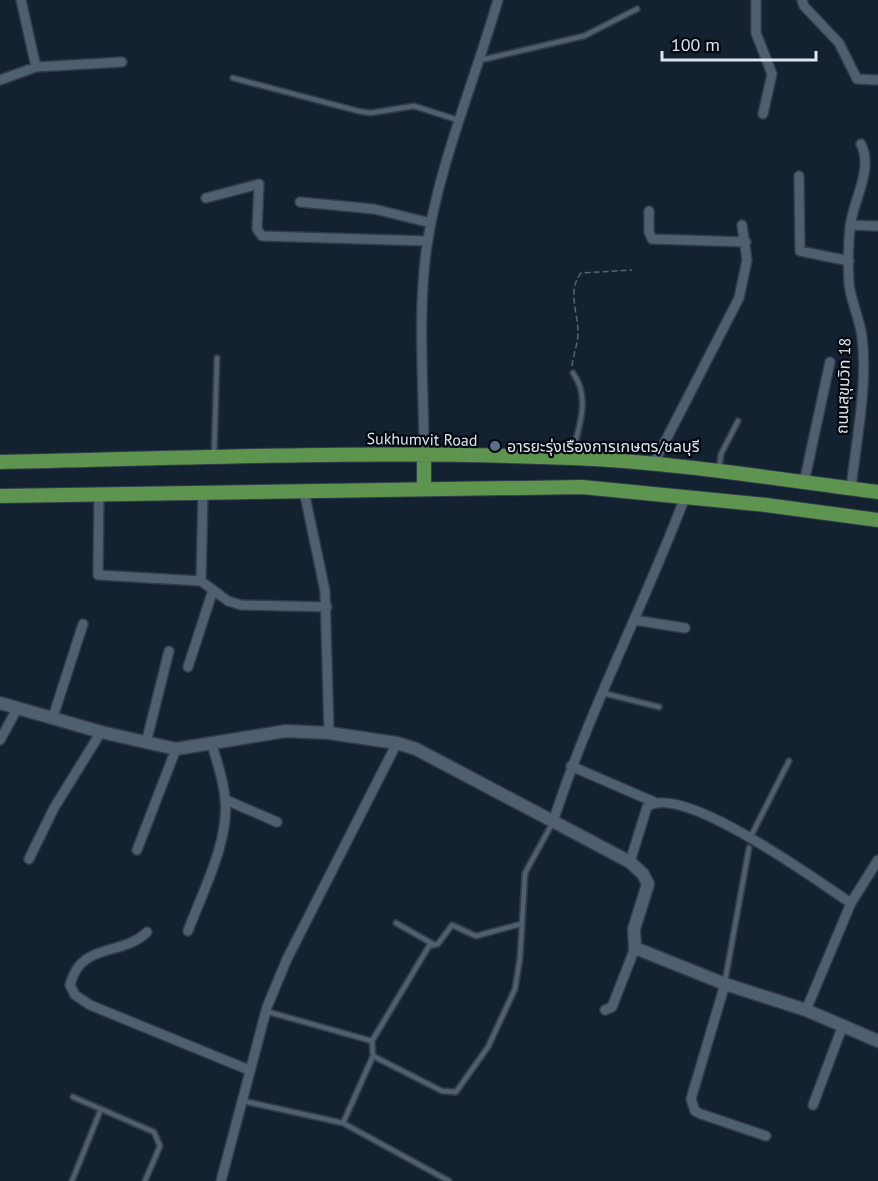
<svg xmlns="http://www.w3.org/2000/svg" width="878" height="1181" font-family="'PT Sans','Noto Sans Thai',sans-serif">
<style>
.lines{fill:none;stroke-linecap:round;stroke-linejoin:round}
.lane-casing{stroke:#313a48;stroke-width:8}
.street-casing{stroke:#313a48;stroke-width:12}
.secondary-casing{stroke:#313a48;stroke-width:15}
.primary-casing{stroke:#313a48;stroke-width:16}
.path{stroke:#586472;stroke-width:1.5;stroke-dasharray:6 3;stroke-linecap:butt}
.lane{stroke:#4f5f70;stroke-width:4.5}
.street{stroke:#4f5f70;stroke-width:9}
.secondary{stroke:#4f5f70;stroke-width:12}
.primary{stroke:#5d944f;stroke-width:14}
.service-dot{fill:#5c6f8a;stroke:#050a11;stroke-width:2}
.labels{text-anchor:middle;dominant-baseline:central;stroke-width:4.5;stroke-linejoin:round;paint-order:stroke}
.street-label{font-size:16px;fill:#dce5f0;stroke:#050a11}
.poi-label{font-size:16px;fill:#dce5f0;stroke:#050a11;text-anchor:start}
</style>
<rect width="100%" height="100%" fill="#132130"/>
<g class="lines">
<defs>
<path id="lane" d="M481,60l103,-24 53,-27
M233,78l125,33 12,2 44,-7 44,14
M572,455c7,-29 19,-57 1,-82
M214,456l3,-98
M719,470l2,-16 17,-33
M603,693l56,14
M750,838l39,-77
M396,923l37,21
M521,924l-45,12 -24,-11 -14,19 -9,2 -57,95 1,15 69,35 14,1 32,-45 27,-58 5,-31 5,-85 28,-51
M725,981l24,-133
M265,1011l107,30
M73,1097l81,35 6,14 -15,35
M243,1101l100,22 106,58
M343,1123l30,-67
M72,1181l29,-72"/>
<path id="street" d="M21,0l15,67
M756,0v33l16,41 -9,40
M802,0l2,6 35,37 18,36 21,1
M0,80l36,-13 86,-5
M799,176l1,75 49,10
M206,198l53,-14 -2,45 5,7 166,5
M300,202l74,7 57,14
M649,211v21l3,7 94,3
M850,225l28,1
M424,455c0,-69 -7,-141 3,-210 12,-80 48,-166 71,-245
M654,463l85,-165 8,-38 -5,-35
M804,483l26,-121
M851,489c5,-49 17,-103 11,-152 -2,-18 -11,-35 -13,-53 -1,-18 -1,-38 1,-56 2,-27 24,-57 11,-84
M304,491l21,100 4,142
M99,494l-1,81 103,6 27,20 13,4 86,2
M201,581l2,-89
M634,620l51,8
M188,667l25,-77
M53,717l30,-93
M0,740l17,-31
M146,743l23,-92
M571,766l83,36
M226,800l51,22
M553,822c36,-112 91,-216 132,-325
M137,850l39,-101
M29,859l25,-51 47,-76
M630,862l17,-55c34,-26 170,74 204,96
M188,931c14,-38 42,-91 37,-132 -1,-18 -8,-37 -13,-54
M147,932c-25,25 -66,9 -77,53l5,10 15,10 159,65
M725,984l-34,115 4,12 6,3 65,22
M605,1010l7,-3 23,-59
M806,1010l45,-107 27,-43
M813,1105l30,-80
M221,1181l46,-174 20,-48 110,-216"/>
<path id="secondary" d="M0,703l101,29 75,17 110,-18 43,2 68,10 19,6 214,113 13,12 5,10 -14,45 1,19 90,36 81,26 72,31"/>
<path id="primary" d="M0,462c190,-4 381,-12 572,-4 102,4 204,21 306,34
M424,488v-33
M0,496l582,-9 184,18 112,15"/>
</defs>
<use href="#lane" class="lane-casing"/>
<use href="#street" class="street-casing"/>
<use href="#secondary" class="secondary-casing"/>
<use href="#primary" class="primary-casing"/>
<path class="path" d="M572,366c1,-11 6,-22 6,-33 0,-21 -11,-42 3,-60l51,-3"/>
<use href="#lane" class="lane"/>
<use href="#street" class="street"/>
<use href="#secondary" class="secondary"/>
<use href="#primary" class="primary"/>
</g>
<circle class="service-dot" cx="495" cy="446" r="6"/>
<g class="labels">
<g class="street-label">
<text transform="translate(843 386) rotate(-88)">ถนนสุขุมวิท 18</text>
<text transform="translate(422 439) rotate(1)">Sukhumvit Road</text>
</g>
<g class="poi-label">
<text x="507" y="446">อารยะรุ่งเรืองการเกษตร/ชลบุรี</text>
</g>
</g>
<path d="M662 51v9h154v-9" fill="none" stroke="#dce5f0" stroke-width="3"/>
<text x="671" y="51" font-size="18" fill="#dce5f0" stroke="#050a11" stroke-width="4.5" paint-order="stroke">100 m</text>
</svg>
